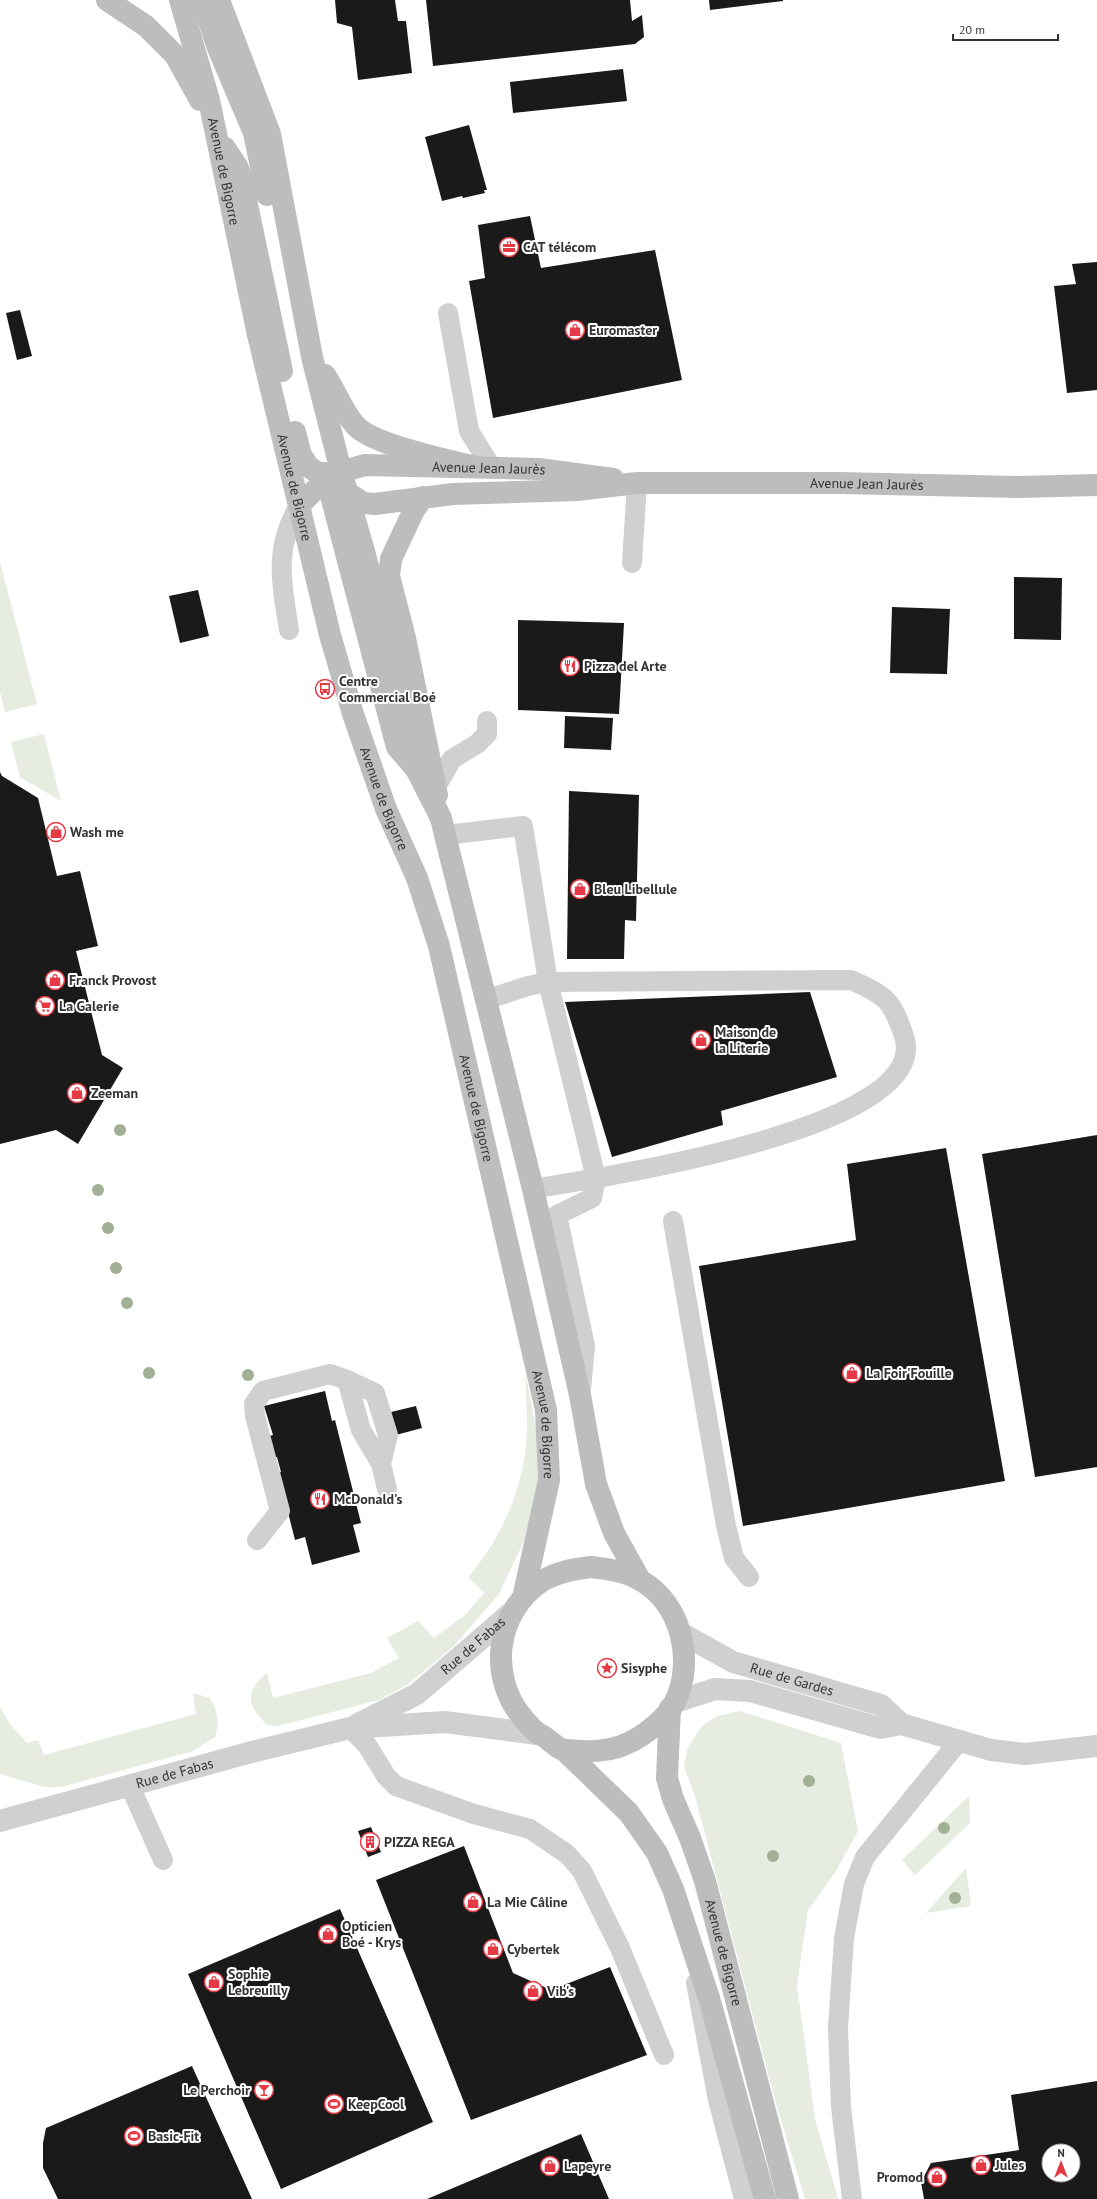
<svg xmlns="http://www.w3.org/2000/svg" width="1097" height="2199" font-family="'PT Sans',sans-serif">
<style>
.green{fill:#e6ecdf}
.building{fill:#1a1a1a;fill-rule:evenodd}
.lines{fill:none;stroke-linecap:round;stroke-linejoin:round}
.lane{stroke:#d0d0d0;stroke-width:20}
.street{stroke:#d0d0d0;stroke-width:22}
.secondary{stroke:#bdbdbd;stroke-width:22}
.tree{fill:#a2b095}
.labels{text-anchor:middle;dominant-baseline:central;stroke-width:4;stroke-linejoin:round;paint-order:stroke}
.street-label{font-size:14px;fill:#333;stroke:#fff}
.poi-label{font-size:14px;font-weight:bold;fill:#333;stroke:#fff;text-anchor:start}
</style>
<rect width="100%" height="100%" fill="#fff"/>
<path class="green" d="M0,562l37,142 -32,8 -5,-20z
M44,734l17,67 -41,-24 -9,-35z
M525,1371l11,58 2,55 -14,57 -25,53 -45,52 -47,39 -28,15 -101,26 -11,-1c-20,-20 -23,-33 0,-52l6,25 98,-25 28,-15 -12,-20 31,-17 16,17 30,-22 20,-23 -16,-16c35,-40 58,-94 59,-148 0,-19 -1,-38 -2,-58z
M193,1693l17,5c8,14 10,24 5,39l-22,14 -132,36h-16l-45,-13v-67l10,17 17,19 11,-3 6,15 152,-41z
M740,1711l101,32 17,88 -22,40 -28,39 -11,75 18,134 23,80h-33l-30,-99 -80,-304 -11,-29 4,-20 14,-21 15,-10z
M969,1796l1,27 -55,52 -13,-15z
M966,1868l5,38 -45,7z"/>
<path class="building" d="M335,0h60l3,21h8l6,52 -54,7 -6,-53 -15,-4z
M426,0h204l2,21 10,-6 2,22 -9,7 -202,22z
M709,0h74v1l-73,9z
M623,69l4,32 -114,12 -3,-31z
M469,125l18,65h-3l1,3 -22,5 -1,-2 -20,5 -17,-64z
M530,216l11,52 114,-18 27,130 -189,38 -24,-137 16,-3 -7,-53z
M1097,262v128l-30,3 -13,-107 22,-2 -4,-20z
M20,310l12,46 -15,4 -11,-47z
M1014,577l48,1 -1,62 -47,-1z
M198,590l11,46 -29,7 -11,-47z
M892,607l58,2 -3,65 -57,-1z
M518,620l106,3 -5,91 -101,-4z
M565,716l48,2 -2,32 -47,-2z
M0,772l2,4 36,22 19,78 23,-5 18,75 -22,5 26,104 21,13 -45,76 -22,-14 -56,14z
M569,791l70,4 -3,126 -11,-1 -1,39h-57z
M810,992l27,85 -116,34 2,14 -111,32 -47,-155z
M1097,1135v332l-62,10 -53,-323z
M946,1148l59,333 -262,45 -44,-260 157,-26 -9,-76z
M325,1391l7,30 3,-1 26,103 -8,2 7,27 -48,13 -7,-28 -10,3 -17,-67 3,-1 -4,-15h-2l-6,-21 4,-1 -9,-29z
M416,1406l6,22 -26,7 -5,-23z
M371,1827l10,25 -13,5 -10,-26z
M464,1846l49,127 38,17 59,-23 37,88 -176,65 -95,-240z
M340,1909l93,213 -152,67 -93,-215z
M192,2066l60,133h-194l-15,-31v-25l3,-15z
M1097,2081v118h-173l-3,-17 10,-19 88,-13 -8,-55zM1049,2151h24v24h-24z
M581,2134l28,65h-182z"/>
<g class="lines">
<path class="lane" d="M448,313l21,118 23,37
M632,563l5,-80
M289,630c-7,-46 -16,-81 10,-124
M436,787l16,-28 25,-15 10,-10v-13
M445,835l78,-9 25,156 48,196 -4,20 -35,17 28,131 -4,43
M485,1000l43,-14 20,-4 303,-2c35,16 40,18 53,56 31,94 -311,142 -371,153
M673,1221l53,305 8,32 15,19
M347,1380l28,13 13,42 -7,29
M257,1540l23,-29 -25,-95 -1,-12 9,-13 67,-17 17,6 14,50 20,34 6,25
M350,1728l17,17 19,31 10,10 78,28 56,15 37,25 15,17 38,77 44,107
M130,1786l33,74
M696,1983l22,117 26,99
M852,2199l-11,-92 -3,-79 6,-90 10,-54 11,-27 95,-117"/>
<g class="street">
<path id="s1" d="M681,1633l52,29 148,43 20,19"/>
<path d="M675,1702l40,-13 35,2 130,37 21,-4 90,26 34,4 72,-8"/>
<path id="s2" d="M358,1724l59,-30 96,-83"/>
<path id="s3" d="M0,1821l248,-68 102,-25 95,-6 92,12"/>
</g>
<g class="secondary">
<path d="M107,0l39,26 29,29 25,45"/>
<path id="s4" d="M180,0l29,100 49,235 72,300 23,79 33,95 31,69 22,68 107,464 3,70 -26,118"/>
<path d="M202,0l16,48 36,85 13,62"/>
<path d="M219,0l51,134 42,223 29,114 23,80 48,188 4,30 25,49 4,17 88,354 47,206 16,89 18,49 26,47"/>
<path d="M225,148l12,18 4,10 41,195"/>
<path d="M325,375c11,16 17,35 30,50 17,20 93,35 120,42"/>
<path id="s5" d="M295,432l6,23 8,12 54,36 12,1 78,-10 124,-4 60,-7h203l179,4 78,-2"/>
<path d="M325,473l72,274 19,22"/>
<path d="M423,497l-10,15 -22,47 -2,17 16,62 32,157"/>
<path id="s6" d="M299,506c22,-24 35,-33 66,-41l174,4 74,10"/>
<path d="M591,1567c17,2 33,4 49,13 41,23 55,80 35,122 -8,16 -31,34 -47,41 -17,9 -43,9 -62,7 -8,0 -16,-10 -23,-14 -9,-4 -13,-10 -20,-18 -35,-41 -28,-106 19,-137 15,-9 31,-12 49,-14z"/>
<path id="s7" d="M670,1708l-3,70 6,21 17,39 15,43 83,318"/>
<path d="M564,1750l65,63 28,40 16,36 36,109 56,201"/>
</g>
</g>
<g class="tree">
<circle cx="120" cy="1130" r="6"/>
<circle cx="98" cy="1190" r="6"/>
<circle cx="108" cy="1228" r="6"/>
<circle cx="116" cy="1268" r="6"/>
<circle cx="127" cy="1303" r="6"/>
<circle cx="149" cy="1373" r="6"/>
<circle cx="248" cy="1375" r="6"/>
<circle cx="809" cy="1781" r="6"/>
<circle cx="944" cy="1828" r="6"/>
<circle cx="773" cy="1856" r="6"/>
<circle cx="955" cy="1898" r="6"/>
</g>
<defs>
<symbol id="office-ring" viewBox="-11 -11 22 22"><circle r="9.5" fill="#fff" stroke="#e63946" stroke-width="1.5"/><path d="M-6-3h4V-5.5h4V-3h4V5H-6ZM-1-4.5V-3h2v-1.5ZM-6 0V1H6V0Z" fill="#e63946"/></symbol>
<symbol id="shop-ring" viewBox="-11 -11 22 22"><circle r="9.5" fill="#fff" stroke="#e63946" stroke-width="1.5"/><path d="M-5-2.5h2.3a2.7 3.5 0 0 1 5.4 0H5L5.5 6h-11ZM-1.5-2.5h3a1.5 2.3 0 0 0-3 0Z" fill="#e63946"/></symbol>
<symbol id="restaurant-ring" viewBox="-11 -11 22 22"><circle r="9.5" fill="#fff" stroke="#e63946" stroke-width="1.5"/><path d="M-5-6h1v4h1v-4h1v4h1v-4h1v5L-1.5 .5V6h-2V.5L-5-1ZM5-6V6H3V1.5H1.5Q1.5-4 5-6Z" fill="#e63946"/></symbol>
<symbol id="bus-ring" viewBox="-11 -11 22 22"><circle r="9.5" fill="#fff" stroke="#e63946" stroke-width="1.5"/><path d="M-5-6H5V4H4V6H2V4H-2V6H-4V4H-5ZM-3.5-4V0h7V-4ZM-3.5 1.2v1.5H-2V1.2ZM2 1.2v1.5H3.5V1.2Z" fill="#e63946"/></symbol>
<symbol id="supermarket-ring" viewBox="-11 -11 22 22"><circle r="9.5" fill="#fff" stroke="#e63946" stroke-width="1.5"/><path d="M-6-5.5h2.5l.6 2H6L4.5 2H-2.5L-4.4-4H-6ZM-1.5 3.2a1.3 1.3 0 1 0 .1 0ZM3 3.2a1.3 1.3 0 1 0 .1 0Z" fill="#e63946"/></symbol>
<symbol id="sight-ring" viewBox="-11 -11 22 22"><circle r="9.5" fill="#fff" stroke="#e63946" stroke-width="1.5"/><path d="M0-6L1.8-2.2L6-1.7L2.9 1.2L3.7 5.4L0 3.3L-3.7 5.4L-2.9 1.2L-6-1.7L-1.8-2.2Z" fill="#e63946"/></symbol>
<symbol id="building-ring" viewBox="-11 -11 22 22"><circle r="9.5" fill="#fff" stroke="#e63946" stroke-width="1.5"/><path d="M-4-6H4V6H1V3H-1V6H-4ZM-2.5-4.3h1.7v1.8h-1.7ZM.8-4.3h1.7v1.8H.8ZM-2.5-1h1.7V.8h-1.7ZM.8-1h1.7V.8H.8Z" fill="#e63946"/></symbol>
<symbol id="bar-ring" viewBox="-11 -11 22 22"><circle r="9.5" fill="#fff" stroke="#e63946" stroke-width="1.5"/><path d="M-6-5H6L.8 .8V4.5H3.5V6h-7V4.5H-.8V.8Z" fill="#e63946"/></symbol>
<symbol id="stadium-ring" viewBox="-11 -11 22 22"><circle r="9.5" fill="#fff" stroke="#e63946" stroke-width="1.5"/><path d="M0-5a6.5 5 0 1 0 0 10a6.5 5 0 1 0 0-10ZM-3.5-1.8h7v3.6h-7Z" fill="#e63946"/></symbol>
</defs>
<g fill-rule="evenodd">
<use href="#office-ring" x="498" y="236" width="22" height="22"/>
<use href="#shop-ring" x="564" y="319" width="22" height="22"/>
<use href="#restaurant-ring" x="559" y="655" width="22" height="22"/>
<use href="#bus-ring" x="314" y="678" width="22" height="22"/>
<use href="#shop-ring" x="45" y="821" width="22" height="22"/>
<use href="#shop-ring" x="569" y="878" width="22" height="22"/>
<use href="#shop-ring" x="44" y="969" width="22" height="22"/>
<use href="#supermarket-ring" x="34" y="995" width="22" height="22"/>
<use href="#shop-ring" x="690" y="1029" width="22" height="22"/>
<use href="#shop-ring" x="66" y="1082" width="22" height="22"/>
<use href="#shop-ring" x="841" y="1362" width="22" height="22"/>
<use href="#restaurant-ring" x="309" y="1488" width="22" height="22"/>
<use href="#sight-ring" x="596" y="1657" width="22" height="22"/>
<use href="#building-ring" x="359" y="1831" width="22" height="22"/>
<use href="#shop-ring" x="462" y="1891" width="22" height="22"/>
<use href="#shop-ring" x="317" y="1923" width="22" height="22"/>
<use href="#shop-ring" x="482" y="1938" width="22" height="22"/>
<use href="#shop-ring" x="203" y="1971" width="22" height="22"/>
<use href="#shop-ring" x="522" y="1980" width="22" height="22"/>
<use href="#bar-ring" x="253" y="2079" width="22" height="22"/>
<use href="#stadium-ring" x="323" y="2093" width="22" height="22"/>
<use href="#stadium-ring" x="123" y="2125" width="22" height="22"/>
<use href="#shop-ring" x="970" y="2154" width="22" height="22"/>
<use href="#shop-ring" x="539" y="2155" width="22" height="22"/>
<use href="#shop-ring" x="926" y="2166" width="22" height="22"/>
</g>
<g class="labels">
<g class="street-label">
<text stroke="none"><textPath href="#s4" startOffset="177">Avenue de Bigorre</textPath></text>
<text stroke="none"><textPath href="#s6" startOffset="203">Avenue Jean Jaurès</textPath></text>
<text stroke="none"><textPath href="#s5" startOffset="608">Avenue Jean Jaurès</textPath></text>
<text stroke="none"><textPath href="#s4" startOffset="501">Avenue de Bigorre</textPath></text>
<text stroke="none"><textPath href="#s4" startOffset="825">Avenue de Bigorre</textPath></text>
<text stroke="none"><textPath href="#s4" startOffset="1149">Avenue de Bigorre</textPath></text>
<text stroke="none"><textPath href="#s4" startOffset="1473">Avenue de Bigorre</textPath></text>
<text stroke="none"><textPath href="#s2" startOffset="140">Rue de Fabas</textPath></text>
<text stroke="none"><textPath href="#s1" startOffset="121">Rue de Gardes</textPath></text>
<text stroke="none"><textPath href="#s3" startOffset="181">Rue de Fabas</textPath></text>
<text stroke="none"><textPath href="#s7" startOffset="254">Avenue de Bigorre</textPath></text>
</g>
<g class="poi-label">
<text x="523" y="247">CAT télécom</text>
<text x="589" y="330">Euromaster</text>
<text x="584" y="666">Pizza del Arte</text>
<text x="339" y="681">Centre<tspan x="339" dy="16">Commercial Boé</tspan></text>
<text x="70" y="832">Wash me</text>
<text x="594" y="889">Bleu Libellule</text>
<text x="69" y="980">Franck Provost</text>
<text x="59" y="1006">La Galerie</text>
<text x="715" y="1032">Maison de<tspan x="715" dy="16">la Literie</tspan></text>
<text x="91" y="1093">Zeeman</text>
<text x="866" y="1373">La Foir'Fouille</text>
<text x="334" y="1499">McDonald's</text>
<text x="621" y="1668">Sisyphe</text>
<text x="384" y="1842">PIZZA REGA</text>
<text x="487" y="1902">La Mie Câline</text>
<text x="342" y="1926">Opticien<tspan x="342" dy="16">Boé - Krys</tspan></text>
<text x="507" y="1949">Cybertek</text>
<text x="228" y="1974">Sophie<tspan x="228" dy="16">Lebreuilly</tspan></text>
<text x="547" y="1991">Vib's</text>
<text x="250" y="2090" text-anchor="end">Le Perchoir</text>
<text x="348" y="2104">KeepCool</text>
<text x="148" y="2136">Basic-Fit</text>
<text x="995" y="2165">Jules</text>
<text x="564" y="2166">Lapeyre</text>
<text x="923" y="2177" text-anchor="end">Promod</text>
</g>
</g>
<g transform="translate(1061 2163)"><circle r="19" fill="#ffffff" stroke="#adadad"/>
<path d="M0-3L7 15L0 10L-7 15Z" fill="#e63946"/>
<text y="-6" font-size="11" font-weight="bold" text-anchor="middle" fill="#333333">N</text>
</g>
<path d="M953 34v6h105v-6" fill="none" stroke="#333333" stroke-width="2"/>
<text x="959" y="34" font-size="12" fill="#333333" stroke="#ffffff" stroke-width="3" paint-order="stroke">20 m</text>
</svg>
